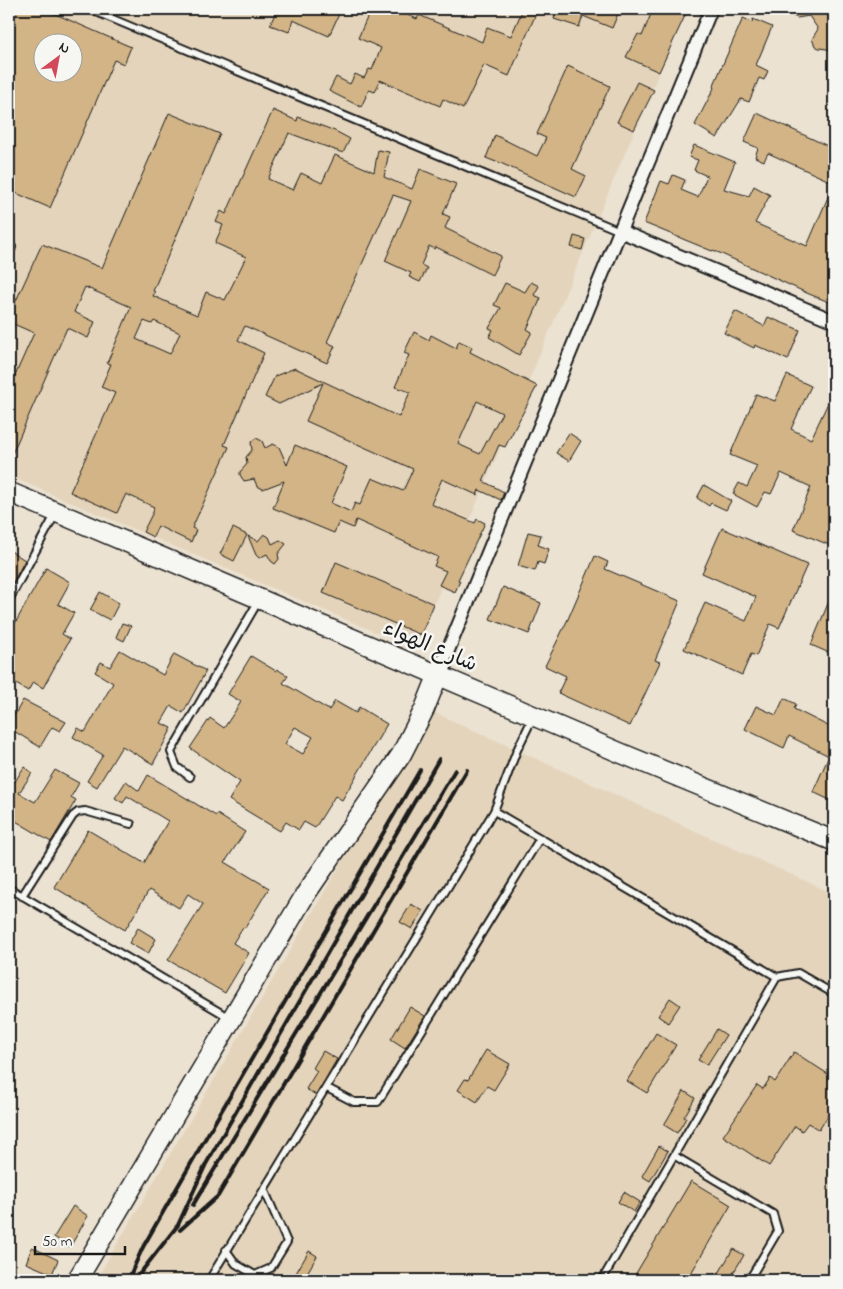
<svg xmlns="http://www.w3.org/2000/svg" width="843" height="1289" font-family="'Indie Flower','Playpen Sans Arabic',sans-serif">
<style>
.built{fill:#e4d4bb;fill-rule:evenodd}
.building{fill:#d2b486;stroke:#1c1c1c;fill-rule:evenodd}
.lines{fill:none;stroke-linecap:round;stroke-linejoin:round}
.lane-casing{stroke:#1c1c1c;stroke-width:10}
.street-casing{stroke:#1c1c1c;stroke-width:16}
.secondary-casing{stroke:#1c1c1c;stroke-width:22}
.lane{stroke:#f6f6f2;stroke-width:6}
.street{stroke:#f6f6f2;stroke-width:12}
.secondary{stroke:#f6f6f2;stroke-width:19}
.rail{stroke:#1c1c1c;stroke-width:4}
.labels{text-anchor:middle;dominant-baseline:central;stroke-width:5;stroke-linejoin:round;paint-order:stroke}
.street-label{font-size:21px;fill:#1c1c1c;stroke:#f6f6f2}
</style>
<rect width="100%" height="100%" fill="#ebe2d2"/>
<filter id="ink" filterUnits="userSpaceOnUse"><feTurbulence type="fractalNoise" baseFrequency=".02" numOctaves="2"/><feDisplacementMap in="SourceGraphic" scale="10" xChannelSelector="R" yChannelSelector="G"/><feConvolveMatrix kernelMatrix="1 2 1 2 8 2 1 2 1" color-interpolation-filters="sRGB"/></filter>
<g filter="url(#ink)">
<path class="built" d="M9,9h677l-271,640 -406,-173zM42,42h30v30h-30z
M431,711l403,183v386h-738z"/>
<path class="building" d="M17,9h27l87,38 -7,17 -10,-4 -64,148 -41,-18v-162zM42,42h30v30h-30z
M277,9h50l12,5 -10,22 -36,-16 -4,12 -19,-7z
M371,9h23l23,10 2,-4 63,27 5,-15 24,9 12,-27h15l-29,67 -25,-11 -21,44 -20,-10 -3,7 -60,-26 -5,12 -6,-2 -8,17 -32,-16 7,-14 14,7 5,-10 9,4 5,-9 3,1 9,-22 -23,-10z
M557,9h63l-8,19 -29,-12 -4,11 -25,-8z
M653,9h35l-29,63 -33,-15 12,-23 4,2z
M780,9h45l9,11v30l-15,-2 -4,-2 -3,-7 6,-10 -9,-13 -12,2z
M743,18l9,4 1,-3 19,8 -16,38 12,6 -4,9 -5,-2 -10,24 -8,-3 -24,39 -22,-13 19,-37 -1,-1z
M568,66l42,20 -38,83 14,7 -10,21 -80,-36v1l-10,-4 9,-23 42,21 9,-18 -9,-4z
M637,82l17,8 -20,40 -17,-8z
M273,110l24,11 1,-4 37,14 15,8 -7,14 -54,-20 -21,46 25,11 8,-17 21,10 13,-28 39,17 4,-22 11,2 -5,25 28,12 8,-20 36,15 -13,30 7,3 -5,11 56,28 -9,19 -56,-28 -1,2 -6,-3 -8,19 6,3 -7,14 -11,-5 2,-4 -26,-12 26,-60 -18,-6 -66,147 8,4 -8,17 -82,-37 -7,14 26,13 -40,92 5,2 -37,81 4,2 -5,12 -33,-16 -5,11 -10,-5 11,-22 -1,-1 1,-2 -28,-13 -9,19 -47,-21 45,-99 -14,-6 10,-23 -4,-1 24,-56 -46,-20 -11,25 21,10 -7,16 -21,-10 -58,133v-72l25,-56 -25,-11v-6l33,-72 60,24 67,-155 51,21 -67,157 2,1 -2,4 44,19 9,-23 19,8 21,-43 -31,-14 8,-18 -7,-3 5,-11 5,3zM144,321l8,3 2,-3 26,12 -10,21 -34,-15z
M757,113l77,36v34l-66,-30 -4,8 -9,-4 3,-9 -14,-6z
M694,145l41,17 -11,27 25,7 5,-10 16,9 -15,28 52,23 27,-63v121l-25,-10 -96,-44 -1,1 -68,-28 17,-42 8,3 4,-9 12,5 -4,10 17,7 9,-21 -13,-6 4,-10 -9,-3z
M574,236l11,3 -3,11 -11,-3z
M531,282l8,4 -5,9 7,3 -14,31 5,3 -13,23 -30,-18 4,-7 -4,-2 12,-20 -7,-3 11,-22 20,9z
M735,311l29,15 4,-9 32,13 -12,30 -33,-15 -1,3 -30,-15z
M414,332l15,8 2,-5 25,13 3,-7 13,6 -2,5 67,34 -32,61 -6,-2 -16,36 21,11 -3,8 -22,-10 -2,5 -35,-16 -11,25 44,19 2,-4 8,4 -27,57 2,1 -5,11 -16,-7 7,-14 -12,-5 4,-9 -82,-37 -3,8 -14,-6 -5,11 -61,-25 11,-27 -21,8 -6,-3 -3,-7 -10,2 -4,-6v-3l7,-8 -1,-7 6,-7 -1,-8 5,-4 6,3 3,7 8,-4 6,3 8,18 8,-20 52,22 -16,36 20,9 4,-9 5,2 12,-27 31,13 10,-22 -107,-48 17,-38 -44,21 -14,-7 10,-21 20,-8 104,49 11,-25 -15,-5 14,-32 -5,-2zM477,401l25,12 -22,41 -22,-10z
M787,375l24,11 -20,43 20,10 23,-49v157l-41,-17 18,-43 -30,-14 -10,21 -6,-2 -8,15 -24,-13 6,-11 8,4 10,-21 -27,-11 26,-61 19,7z
M569,433l12,8 -12,20 -13,-8z
M704,485l27,16 -5,9 -15,-7 -2,3 -12,-8z
M233,528l14,7 -13,26 -14,-7z
M722,528l85,37 -28,63 -9,-4 -14,32 -5,-2 -9,21 -58,-26 21,-46 41,18 10,-24 -54,-24z
M528,532l13,3 -3,10 11,4 -5,15 -6,-2 -3,9 -17,-5z
M264,534l5,3 3,7 8,-4 6,4 -8,10 1,5 -4,5 -4,-3 -4,-7 -8,4 -3,-3 -8,-19 10,5z
M9,550l16,10 -16,30z
M595,556l13,6 -3,7 75,32 -25,59 5,2 -30,64 -72,-33 8,-17 -21,-10 23,-47z
M336,562l98,42 -13,31 -98,-42z
M46,568l24,14 -12,22 16,9 -12,21 8,5 -27,49 -10,-6 -5,9 -19,-11v-17l5,-10 -5,-3v-16z
M503,587l38,16 -12,31 -39,-15z
M834,589v66l-23,-10z
M100,592l19,11 -9,17 -20,-10z
M122,623l9,3 -7,15 -8,-4z
M120,650l43,25 11,-21 32,17 -23,42 -12,-7 -10,17 11,5 -19,36 -31,-18 -25,41 -10,-6 16,-26 -30,-18 5,-9 7,4 28,-49 -18,-11 6,-10 9,5z
M251,656l25,15 1,-2 11,7 -5,7 46,27 6,-9 21,12 3,-6 28,17 -45,76 -7,-4 -20,32 -11,-6 -5,8 -13,-8 -6,9 -51,-31 11,-18 -50,-34 20,-30 14,10 17,-26 -13,-8zM295,727l18,10 -10,17 -18,-10z
M784,698l12,6 -2,5 40,20v73l-21,-10 16,-36 -40,-20 -5,12 -39,-19 11,-23 20,9z
M23,700l43,22 -6,9 -8,-4 -12,20 -31,-19v-15l5,3z
M24,767l8,6 -13,20 16,9 20,-32 24,13 -8,14 5,3 -25,42 -42,-25v-30l2,1z
M148,775l68,41 1,-2 28,18 -20,30 44,26 -24,40 -2,-1 -10,16 16,10 -24,40 -57,-33 35,-56 -15,-10 -9,14 -30,-18 -24,40 -71,-43 34,-57 56,33 24,-42 -41,-25 -4,7 -8,-5 11,-17 13,10z
M411,904l12,7 -11,18 -12,-7z
M138,928l18,11 -8,15 -19,-11z
M670,998l10,7 -12,18 -10,-7z
M410,1007l15,9 -20,32 -14,-9z
M717,1029l9,6 -19,30 -9,-5z
M656,1033l20,12 -29,48 -20,-12z
M486,1050l24,14 -16,26 -7,-4 -10,16 -19,-12 7,-11 3,1z
M323,1051l14,8 -21,36 -10,-6 11,-18 -4,-3z
M794,1052l40,26v28l-15,24 -11,-7 -6,8 -7,-5 -26,40 -46,-30 34,-51 6,4 7,-11 5,4z
M684,1091l11,7 -11,19 2,1 -9,15 -13,-8z
M659,1146l9,5 -18,30 -8,-5z
M691,1181l40,24 -44,75h-55z
M624,1192l16,10 -6,10 -16,-10z
M73,1206l15,10 -18,31 -16,-10z
M32,1247l26,13 -6,14 -26,-11z
M733,1249l11,6 -15,25h-14z
M309,1251l8,5 -14,24h-11z"/>
<g class="lines">
<defs>
<path id="lane" d="M89,9l531,222
M9,255l3,-8
M9,600l47,-87
M190,777l-13,-10 -6,-15 88,-152
M494,811l283,166
M9,888l221,130
M22,896l51,-80 5,-4 7,-1 46,13
M327,1088l27,14h24l162,-264
M675,1156l98,58 5,17 -29,49
M226,1250l10,14 19,11 16,-7 16,-26 -23,-53
M209,1280l285,-469 23,-61 16,-33
M602,1280l175,-303 21,-4 36,21"/>
<path id="street" d="M620,231l214,90
M442,665l269,-656"/>
<path id="secondary" d="M9,492l614,262 211,87
M77,1280l228,-385 96,-140 23,-45 18,-45"/>
</defs>
<use href="#lane" class="lane-casing"/>
<use href="#street" class="street-casing"/>
<use href="#secondary" class="secondary-casing"/>
<use href="#lane" class="lane"/>
<use href="#street" class="street"/>
<use href="#secondary" class="secondary"/>
<path class="rail" d="M193,1205l262,-435
M180,1230l38,-34 249,-426
M138,1276l40,-51 28,-61 233,-405
M128,1280l15,-33 62,-108 215,-369"/>
</g>
</g>
<g class="labels">
<g class="street-label">
<text transform="translate(430 647) rotate(23)">شارع الهواء</text>
</g>
</g>
<rect width="843" height="1289" fill="none" stroke="#f6f6f2" stroke-width="30"/>
<rect x="15" y="15" width="813" height="1259" fill="none" stroke="#1c1c1c" stroke-width="2" filter="url(#ink)"/>
<g transform="translate(58 58) rotate(32)"><circle r="24" fill="#f6f6f2" stroke="#9f9f9c"/>
<path d="M0-4L9 19L0 12L-9 19Z" fill="#d1495b"/>
<text y="-8" font-size="14" font-weight="bold" text-anchor="middle" fill="#1c1c1c">N</text>
</g>
<path d="M35 1246v8h90v-8" fill="none" stroke="#1c1c1c" stroke-width="2.5"/>
<text x="42" y="1246" font-size="15" fill="#1c1c1c" stroke="#f6f6f2" stroke-width="4" paint-order="stroke">50 m</text>
</svg>
